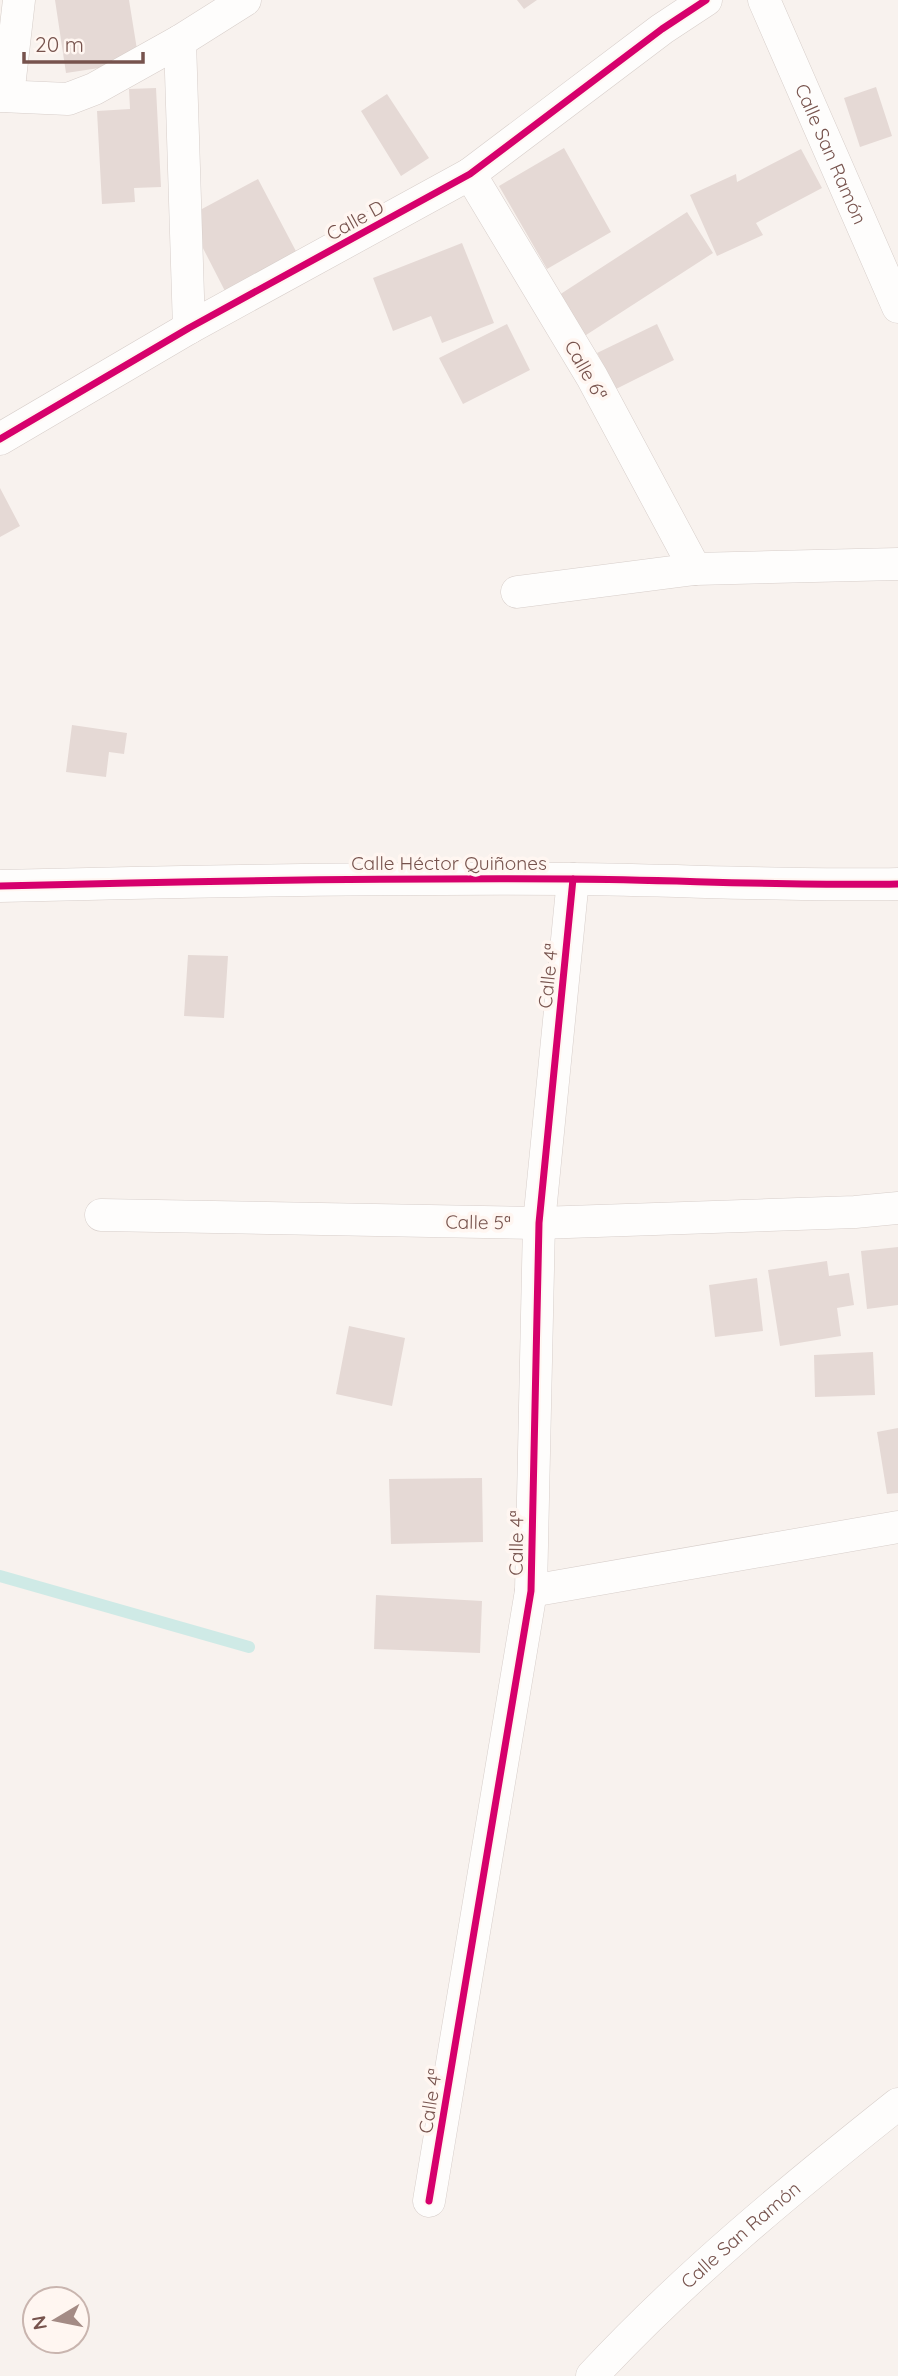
<svg xmlns="http://www.w3.org/2000/svg" width="898" height="2376" font-family="Quicksand,sans-serif">
<style>
.lines{fill:none;stroke-linecap:round;stroke-linejoin:round}
.stream{stroke:#cfeae6;stroke-width:12}
.building{fill:#e5d9d5}
.minor-casing{stroke:#d7ceca;stroke-width:33}
.minor{stroke:#fefdfc;stroke-width:32}
.cycleway-casing{stroke:#fff6f1;stroke-width:11}
.cycleway{stroke:#d6006c;stroke-width:7}
.labels{text-anchor:middle;dominant-baseline:central;stroke-width:7;stroke-linejoin:round;paint-order:stroke}
.street-label{font-size:19px;fill:#77534d;stroke:#fff6f1}
</style>
<rect width="100%" height="100%" fill="#f8f2ee"/>
<g class="lines">
<path class="stream" d="M0,1576l249,71"/>
</g>
<path class="building" d="M55,0h74l10,62 -73,11z
M517,0h20l-13,9z
M876,87l16,49 -32,11 -16,-49z
M156,88l5,99 -27,1 1,14 -33,2 -5,-93 33,-2 -1,-20z
M387,94l42,64 -28,18 -40,-65z
M564,148l47,84 -64,37 -48,-83z
M801,149l21,39 -66,35 7,12 -46,21 -27,-61 46,-21 1,8z
M258,179l40,76 -72,38 -39,-76z
M687,212l26,41 -130,84 -27,-40z
M462,243l32,80 -52,20 -11,-27 -38,15 -20,-53z
M507,324l23,46 -67,34 -24,-46z
M657,324l17,36 -58,29 -19,-36z
M0,488l20,38 -20,11z
M72,725l55,8 -3,21 -15,-2 -3,25 -40,-5z
M188,955l40,1 -4,62 -40,-2z
M898,1247v58l-31,4 -6,-58z
M827,1261l2,15 20,-3 5,32 -17,3 4,28 -61,10 -12,-76z
M757,1278l6,53 -48,6 -6,-52z
M349,1326l56,12 -13,68 -56,-12z
M873,1352l2,43 -60,2 -1,-42z
M898,1428v65l-11,1 -10,-62z
M482,1478l1,64 -92,2 -2,-65z
M376,1595l106,6 -2,52 -106,-4z"/>
<g class="lines">
<defs>
<g id="minor">
<path id="s1" d="M764,0l134,307"/>
<path d="M180,41l9,287"/>
<path d="M0,96l68,3 26,-10 86,-48 65,-41"/>
<path d="M8,96l11,-96"/>
<path d="M470,174l122,203 103,192"/>
<path d="M0,439l189,-111 281,-154 192,-145 44,-29"/>
<path d="M517,592l178,-23 203,-5"/>
<path d="M0,886c190,-5 380,-8 571,-7 109,1 218,7 327,5"/>
<path d="M101,1215l438,8 316,-11 43,-4"/>
<path d="M531,1591l367,-64"/>
<path d="M429,2201l102,-610 8,-368 34,-344"/>
<path id="s2" d="M592,2376c93,-100 199,-187 306,-272"/>
</g>
</defs>
<use href="#minor" class="minor-casing"/>
<use href="#minor" class="minor"/>
<defs>
<path id="cycleway" d="M0,439l189,-111 281,-154 192,-145 44,-29
M0,886c190,-5 380,-8 571,-7 109,1 218,7 327,5
M429,2201l102,-610 8,-368 34,-344"/>
</defs>
<use href="#cycleway" class="cycleway-casing"/>
<use href="#cycleway" class="cycleway"/>
</g>
<g class="labels">
<g class="street-label">
<text stroke="none"><textPath href="#s1" startOffset="168">Calle San Ramón</textPath></text>
<text transform="translate(355 220) rotate(-29)">Calle D</text>
<text transform="translate(586 370) rotate(60)">Calle 6ª</text>
<text x="449" y="863">Calle Héctor Quiñones</text>
<text transform="translate(548 976) rotate(-84)">Calle 4ª</text>
<text transform="translate(478 1222) rotate(1)">Calle 5ª</text>
<text transform="translate(516 1543) rotate(-89)">Calle 4ª</text>
<text transform="translate(430 2101) rotate(-81)">Calle 4ª</text>
<text stroke="none"><textPath href="#s2" startOffset="205">Calle San Ramón</textPath></text>
</g>
</g>
<g transform="translate(56 2320) rotate(260)"><circle r="33" fill="#fff6f1" stroke="#c9b5af" stroke-width="2"/>
<path d="M0-5L12 26L0 18L-12 26Z" fill="#a48b85"/>
<text y="-10" font-size="19" font-weight="bold" text-anchor="middle" fill="#77534d">N</text>
</g>
<path d="M24 52v10h119v-10" fill="none" stroke="#77534d" stroke-width="3.5"/>
<text x="35" y="52" font-size="21" fill="#77534d" stroke="#fff6f1" stroke-width="5" paint-order="stroke">20 m</text>
</svg>
